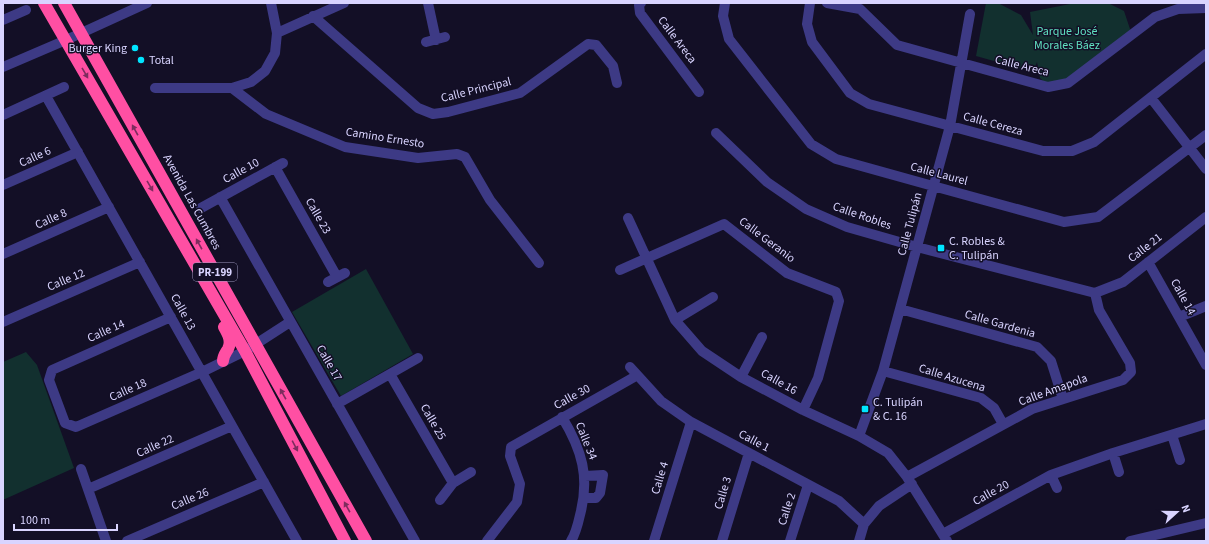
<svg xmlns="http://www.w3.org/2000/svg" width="1209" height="544" font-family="'Source Sans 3',sans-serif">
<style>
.green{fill:#12302f}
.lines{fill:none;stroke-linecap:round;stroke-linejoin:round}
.minor{stroke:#3d3a85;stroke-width:10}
.highway{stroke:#ff4fa3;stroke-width:12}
.oneway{fill:#7d2c5e}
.poi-dot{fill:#00e5ff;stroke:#130f26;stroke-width:1.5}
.labels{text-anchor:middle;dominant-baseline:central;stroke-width:3;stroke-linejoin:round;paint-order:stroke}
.shield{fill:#130f26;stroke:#9e99be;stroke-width:1}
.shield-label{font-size:11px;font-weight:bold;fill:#d9d4ff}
.park-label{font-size:12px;fill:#5fe0c0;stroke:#130f26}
.street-label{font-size:12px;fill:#d9d4ff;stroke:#130f26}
.poi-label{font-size:12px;fill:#d9d4ff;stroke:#130f26;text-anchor:start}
</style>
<rect width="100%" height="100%" fill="#130f26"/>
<path class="green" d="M986,3h12l23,12 12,20 -3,-23 45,-9h33l16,8 7,21 -63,46 -14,4h-10l-4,-4 -3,-16 -4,10 -57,-16z
M366,269l47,85 -72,42 -49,-84z
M26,352l11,13 37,103 -69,31h-2v-137z"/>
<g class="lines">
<path class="minor" d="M428,3l8,37
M641,3l-2,2 1,8 59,79
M725,3l-2,13 6,23 82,105 25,15 97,27 131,36 34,-5 108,-82
M810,3l-3,21 5,18 38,51 19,11 174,47h29l22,-9 112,-88
M827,3l33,6 37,36 151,42 20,-4 87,-66 23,-8 28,-1
M313,16l105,92 15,6 15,-2 72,-19 68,-49 8,1 17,21 4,17
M3,20l23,-10
M277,33l67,-30
M426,42l19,-5
M3,67l63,-27 81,-37
M155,88h77l19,-6 14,-11 10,-18 2,-20 -6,-30
M232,88l34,26 79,33 73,11 39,-4 8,3 25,43 49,63
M46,96l251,445
M1151,98l55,71
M3,115l61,-28
M716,133l51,49 39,27 41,18 70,20 178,46
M275,167l62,110
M3,185l75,-33
M220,197l195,344
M201,208l82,-45
M628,218l47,102 27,31 39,26 62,33 56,26 29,17 19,24 40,64
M3,254l106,-47
M1148,262l58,103
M620,270l104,-46 63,49 49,19 3,9 -21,77 -15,32
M328,282l17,-9
M1095,293l28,-11 83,-65
M900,309l137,38 14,14 12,38
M171,317l-119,53 -3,10 16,43 11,4 126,-55 43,-21 45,-29
M1179,317l27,-11
M675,320l38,-23
M3,322l137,-60
M630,367l31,34 30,21 148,79 25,23
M883,371l98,27 13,10 9,16
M390,374l63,109
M741,377l21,-40
M337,404l81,-46
M562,417c20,33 28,60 18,98 -2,9 -4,18 -9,26
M1172,435l8,25
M859,436l24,-65 67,-245 20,-112
M1113,453l6,19
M81,469l25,72
M1051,475l6,13
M907,477l125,-68 91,-29 8,-8 -1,-9 -31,-53 -4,-17
M88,489l144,-63
M584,498h12l4,-5 3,-18 -18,1
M440,500l13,-17 18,-11
M943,534l108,-59 62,-22 93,-29
M127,541l137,-59
M487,541l30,-39 3,-18 -10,-28 1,-9 125,-71
M654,541l37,-119
M722,541l27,-88
M790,541l18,-56
M859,541l5,-17 15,-18 33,-22
M1130,541l76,-18"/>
<path class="highway" d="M44,3l201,348 100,190
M64,3l302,538
M223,361c0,-5 2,-7 5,-12 4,-8 0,-15 -4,-22"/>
</g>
<defs><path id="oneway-solid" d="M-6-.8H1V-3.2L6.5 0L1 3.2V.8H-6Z"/></defs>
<g class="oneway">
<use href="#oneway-solid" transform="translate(85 73) rotate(60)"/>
<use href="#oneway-solid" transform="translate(135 130) rotate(-119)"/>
<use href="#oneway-solid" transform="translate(150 186) rotate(60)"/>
<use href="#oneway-solid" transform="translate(199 244) rotate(-119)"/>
<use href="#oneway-solid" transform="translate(283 394) rotate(-119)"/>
<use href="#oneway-solid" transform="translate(295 446) rotate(62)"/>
<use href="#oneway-solid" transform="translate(347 507) rotate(-119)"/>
</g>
<g class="poi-dot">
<circle cx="135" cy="48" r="4"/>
<circle cx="141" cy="60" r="4"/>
<rect x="937" y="244" width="8" height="8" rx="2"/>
<rect x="861" y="405" width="8" height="8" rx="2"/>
</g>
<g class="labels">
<rect class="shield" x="193" y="263" width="44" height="18" rx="3"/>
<g class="shield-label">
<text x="215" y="272">PR-199</text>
</g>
<g class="park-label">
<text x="1067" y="31">Parque José<tspan x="1067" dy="14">Morales Báez</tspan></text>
</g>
<g class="street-label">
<text transform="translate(677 40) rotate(53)">Calle Areca</text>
<text transform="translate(1022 66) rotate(14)">Calle Areca</text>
<text transform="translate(476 90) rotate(-14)">Calle Principal</text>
<text transform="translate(993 124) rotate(15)">Calle Cereza</text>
<text transform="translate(385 138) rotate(9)">Camino Ernesto</text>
<text transform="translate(35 157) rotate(-24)">Calle 6</text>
<text transform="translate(241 171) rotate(-29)">Calle 10</text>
<text transform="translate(939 174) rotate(15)">Calle Laurel</text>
<text transform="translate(192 202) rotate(61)">Avenida Las Cumbres</text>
<text transform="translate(318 216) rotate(60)">Calle 23</text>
<text transform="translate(862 216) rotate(19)">Calle Robles</text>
<text transform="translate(51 219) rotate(-24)">Calle 8</text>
<text transform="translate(910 224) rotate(-75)">Calle Tulipán</text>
<text transform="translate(767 240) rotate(37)">Calle Geranio</text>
<text transform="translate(1145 248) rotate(-38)">Calle 21</text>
<text transform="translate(66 280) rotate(-23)">Calle 12</text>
<text transform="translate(1183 297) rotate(61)">Calle 14</text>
<text transform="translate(183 312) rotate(61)">Calle 13</text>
<text transform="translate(1000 324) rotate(16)">Calle Gardenia</text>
<text transform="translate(106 331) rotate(-24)">Calle 14</text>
<text transform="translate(329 363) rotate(60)">Calle 17</text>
<text transform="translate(952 378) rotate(17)">Calle Azucena</text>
<text transform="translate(779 382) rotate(29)">Calle 16</text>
<text transform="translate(128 390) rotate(-24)">Calle 18</text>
<text transform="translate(1053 390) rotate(-20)">Calle Amapola</text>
<text transform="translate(572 397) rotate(-29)">Calle 30</text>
<text transform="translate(433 422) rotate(60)">Calle 25</text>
<text transform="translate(586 441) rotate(68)">Calle 34</text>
<text transform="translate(754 441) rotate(28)">Calle 1</text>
<text transform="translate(155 446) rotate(-24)">Calle 22</text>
<text transform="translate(660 478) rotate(-73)">Calle 4</text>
<text transform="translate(723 493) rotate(-73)">Calle 3</text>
<text transform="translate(991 493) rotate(-29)">Calle 20</text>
<text transform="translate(190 499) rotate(-23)">Calle 26</text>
<text transform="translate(787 509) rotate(-72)">Calle 2</text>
</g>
<g class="poi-label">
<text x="127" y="48" text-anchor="end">Burger King</text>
<text x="149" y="60">Total</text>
<text x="949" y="241">C. Robles &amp;<tspan x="949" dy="14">C. Tulipán</tspan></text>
<text x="873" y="402">C. Tulipán<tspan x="873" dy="14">&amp; C. 16</tspan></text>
</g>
</g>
<rect width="1209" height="544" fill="none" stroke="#d9d4ff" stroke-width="8"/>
<g transform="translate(1177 512) rotate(69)" stroke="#130f26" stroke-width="3" paint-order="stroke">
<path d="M0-3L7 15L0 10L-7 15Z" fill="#d9d4ff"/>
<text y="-6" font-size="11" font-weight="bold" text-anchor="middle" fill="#d9d4ff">N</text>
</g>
<path d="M14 524v6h103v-6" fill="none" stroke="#d9d4ff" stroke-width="2"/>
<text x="20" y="524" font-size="12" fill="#d9d4ff" stroke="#130f26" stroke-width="3" paint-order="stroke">100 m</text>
</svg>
